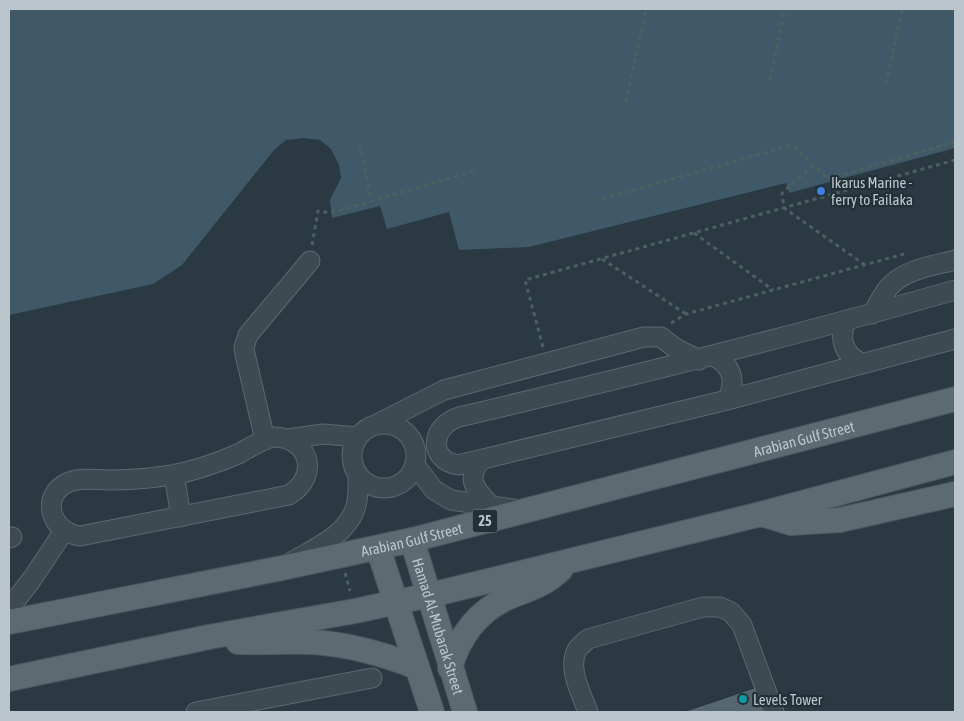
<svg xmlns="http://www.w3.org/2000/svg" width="964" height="721" font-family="'Asap Condensed',sans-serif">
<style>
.water{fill:#3f5968}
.shadow{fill:#0007}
.building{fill:#55666f;stroke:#243239}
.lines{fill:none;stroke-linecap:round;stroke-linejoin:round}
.minor-casing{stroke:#5c686f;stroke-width:21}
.major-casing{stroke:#4a575e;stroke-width:26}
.path{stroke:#4c615f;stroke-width:3;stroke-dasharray:4 4;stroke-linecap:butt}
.minor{stroke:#3e4a52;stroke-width:19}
.major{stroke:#5c6a72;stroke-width:24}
.shop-dot{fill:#3f7fe0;stroke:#223037;stroke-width:2}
.culture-dot{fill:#0f9aa8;stroke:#223037;stroke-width:2}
.labels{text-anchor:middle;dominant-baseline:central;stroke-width:4.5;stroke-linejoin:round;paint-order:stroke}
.shield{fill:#223037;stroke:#8d989f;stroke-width:1}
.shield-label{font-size:14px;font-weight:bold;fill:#bbc5cc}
.poi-label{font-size:15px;fill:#bbc5cc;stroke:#223037;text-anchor:start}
.street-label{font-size:15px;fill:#bbc5cc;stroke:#223037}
</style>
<rect width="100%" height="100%" fill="#2a3942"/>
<path class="water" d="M9,9h946v139l-166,45 -3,-10 -257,64 -70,3 -10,-38 -62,17 -7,-23 -48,12 -2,-18 11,-22 -2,-13 -8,-16 -11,-9 -17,-2 -17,2 -12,10 -92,115 -29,19 -144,31z"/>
<path class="shadow" d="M759,687l15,25h-88z"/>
<path class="building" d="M760,686l9,26h-86z"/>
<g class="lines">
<defs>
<path id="minor" d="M955,290c-164,47 -330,88 -496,127 -28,9 -32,42 -1,48l269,-65 228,-61
M872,314c6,-9 10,-19 17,-27 16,-18 44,-21 66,-27
M847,320c-9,17 -4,34 14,43
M713,356c19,9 24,25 14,44
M352 456a32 32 0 1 1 64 0a32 32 0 1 1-64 0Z
M375,425l69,-35 200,-53h17l14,11 24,12
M272,437c37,-1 49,39 17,58l-209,41c-31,-4 -40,-42 -11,-54 13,-5 28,-2 42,-2 20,0 41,-2 61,-5 22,-4 45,-12 66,-21 11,-6 22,-13 34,-17z
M288,439l35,-5 35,3
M265,440l-20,-86 -1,-7 4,-12 62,-74
M480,461c-15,20 -3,30 11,45
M415,465l19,25 17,10 69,10
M174,474l7,43
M9,538l3,-1
M290,563c23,-14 56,-27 65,-54 4,-11 3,-23 3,-35
M9,609l23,-30 32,-48
M196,712l176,-34
M588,712c-6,-17 -21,-44 -11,-62 2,-4 7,-7 11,-11l115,-32h17l11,5 11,13 32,87"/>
<g id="major">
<path d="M761,514l30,9 49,-3 115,-26"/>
<path id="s1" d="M412,540l53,172"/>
<path d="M378,548l54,164"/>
<path id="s2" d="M9,622l273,-54 130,-28 543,-141"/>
<path d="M238,642c25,1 49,-1 74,0 36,2 71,12 105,25"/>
<path d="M450,668c9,-31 27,-56 57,-70 21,-9 37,-12 54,-29"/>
<path d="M9,679l200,-42 146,-26 84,-18 322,-79 194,-52"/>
</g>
</defs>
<use href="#minor" class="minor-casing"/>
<use href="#major" class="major-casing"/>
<path class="path" d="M770,80l15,-71
M886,84l16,-75
M626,102l20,-93
M360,145l11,55
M813,165l-31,28 2,15 81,57
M602,199l190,-54 36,34 127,-37
M694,233l79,57
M312,245l6,-34 13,2 143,-42
M602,259l84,55
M671,323l15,-9 218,-60
M543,347l-18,-67 430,-120
M345,573l5,18"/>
<use href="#minor" class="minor"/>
<use href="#major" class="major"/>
</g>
<circle class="shop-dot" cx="821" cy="191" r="5"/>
<circle class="culture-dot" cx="743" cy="699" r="5"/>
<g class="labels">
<rect class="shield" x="472.5" y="509.5" width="25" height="23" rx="4"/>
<g class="shield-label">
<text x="485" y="521">25</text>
</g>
<g class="poi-label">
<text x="831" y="182">Ikarus Marine -<tspan x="831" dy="17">ferry to Failaka</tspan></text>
<text x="753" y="699">Levels Tower</text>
</g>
<g class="street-label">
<text stroke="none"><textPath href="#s2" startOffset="816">Arabian Gulf Street</textPath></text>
<text stroke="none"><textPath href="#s2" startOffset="411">Arabian Gulf Street</textPath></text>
<text stroke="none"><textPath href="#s1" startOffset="90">Hamad Al-Mubarak Street</textPath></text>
</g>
</g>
<rect width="964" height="721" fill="none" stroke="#bbc5cc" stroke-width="20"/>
</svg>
